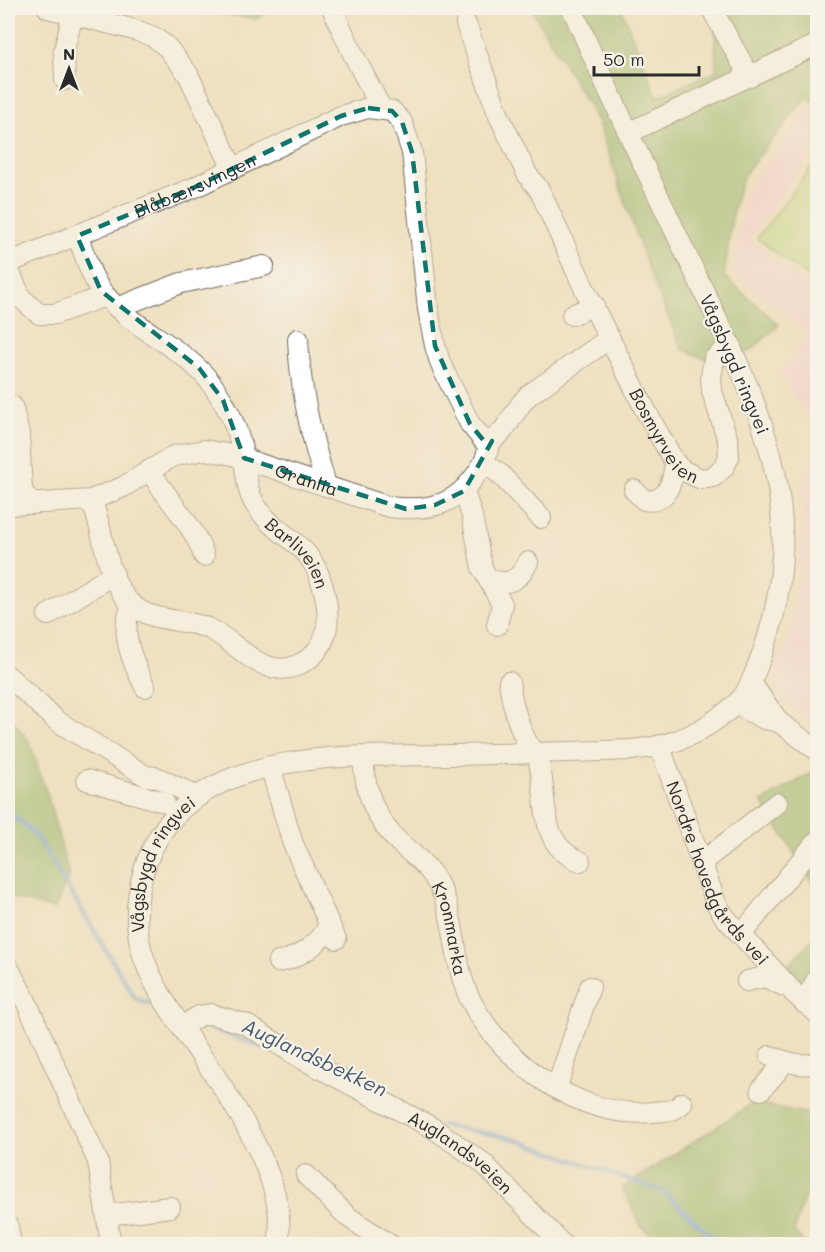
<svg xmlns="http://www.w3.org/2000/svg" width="825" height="1252" font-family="Mali,sans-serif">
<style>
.built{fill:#f6cfd9}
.green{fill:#bad77e;stroke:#728154;stroke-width:1.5}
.forest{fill:#93b86d;stroke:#5f724c;stroke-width:1.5}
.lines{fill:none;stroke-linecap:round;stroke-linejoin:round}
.stream{stroke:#6c9ed6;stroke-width:4.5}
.minor-casing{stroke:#706a5f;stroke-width:22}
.minor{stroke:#fff;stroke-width:20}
.marked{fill:none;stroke:#0f766e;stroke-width:4.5;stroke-dasharray:12 8;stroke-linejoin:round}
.labels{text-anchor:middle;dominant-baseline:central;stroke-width:4.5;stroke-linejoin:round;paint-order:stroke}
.street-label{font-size:18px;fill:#2b2b2b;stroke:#f7f3e8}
.water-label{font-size:20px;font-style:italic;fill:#45596f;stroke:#f7f3e8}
</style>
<rect width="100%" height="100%" fill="#f7f3e8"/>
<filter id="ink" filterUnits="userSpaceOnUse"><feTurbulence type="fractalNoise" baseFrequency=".0167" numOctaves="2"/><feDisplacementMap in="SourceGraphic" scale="12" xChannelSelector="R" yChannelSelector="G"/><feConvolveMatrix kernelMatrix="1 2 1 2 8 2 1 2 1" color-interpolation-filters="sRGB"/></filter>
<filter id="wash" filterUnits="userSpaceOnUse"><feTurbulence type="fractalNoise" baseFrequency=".008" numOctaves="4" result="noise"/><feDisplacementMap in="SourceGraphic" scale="24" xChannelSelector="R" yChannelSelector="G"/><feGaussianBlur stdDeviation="1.35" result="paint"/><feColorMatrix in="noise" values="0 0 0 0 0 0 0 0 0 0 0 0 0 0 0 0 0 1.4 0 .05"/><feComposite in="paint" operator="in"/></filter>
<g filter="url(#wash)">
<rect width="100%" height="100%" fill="#efe0c0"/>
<path class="built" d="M809,106l8,3v37l-68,93 68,52v141l-37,-58 28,-40 -75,-60 12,-82z
M817,449v278l-37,-29 -5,-11v-16l17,-46 9,-84v-57z"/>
<path class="green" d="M817,160v124l-60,-46z"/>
<path class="forest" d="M212,8h58l-12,11 -34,-5z
M531,8h90l36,89 59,-26 -2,-63h103v96l-10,-7 -61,75c-16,30 -16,71 -22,104l55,49 -26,24 -31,17 -40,-17 -32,-75 -53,-154z
M8,715l21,26 19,56 21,79 -15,33 -46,-12z
M816,770l1,1v118l-55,-87z
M817,934v77l-36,-38z
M753,1103l64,12v76l-13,7 -10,33 11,13h-146l-18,-19 -19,-37z"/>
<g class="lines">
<path class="stream" d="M8,810l26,24 13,19 88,145 25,10
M198,1024l74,27
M441,1125l70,13 153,54 56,52"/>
</g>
</g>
<g filter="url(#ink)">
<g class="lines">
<defs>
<g id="minor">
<path d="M48,8l87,22 19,7 13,10 21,27 45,95"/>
<path d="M332,8l22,48 27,52"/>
<path d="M711,8l39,69"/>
<path id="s1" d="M466,24l33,92 28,58 13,17 45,99 63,125 27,48 7,7 19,9 12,-2 11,-10 5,-10 -1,-16 -16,-50 -1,-14 3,-18 17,-14"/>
<path d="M65,80l-1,-30 9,-36"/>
<path d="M630,132l188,-88"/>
<path id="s2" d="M77,236c9,19 13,42 27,58 31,37 82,53 110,93 12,17 22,38 27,58 6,20 3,43 15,61 22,33 53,33 66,78 9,29 10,63 -20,79 -12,7 -22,7 -35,3 -22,-8 -37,-27 -57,-37 -24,-11 -57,-6 -78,-24 -27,-25 -27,-73 -41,-105"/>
<path id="s3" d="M8,263l185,-75 148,-72 27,-8 24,3 10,11 10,30 16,157 7,37 6,19 29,59 14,17h8"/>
<path d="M8,268l13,30 18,16h16l50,-18"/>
<path d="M119,307l62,-24 83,-17"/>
<path d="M572,315l22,-10"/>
<path d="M298,339c2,51 13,97 28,146"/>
<path d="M12,406l7,28 3,57 10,13"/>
<path d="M484,463l16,11 41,44"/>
<path d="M150,470c16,30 43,52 54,86"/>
<path d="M634,490l10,10c23,5 29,-19 31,-37"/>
<path d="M464,491l8,25 10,52 20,36 -5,21"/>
<path id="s4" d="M8,505l83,-5 32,-13 50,-31 31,-6 29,5 156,52c45,5 71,-3 94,-43 4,-7 4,-15 8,-22 3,-4 10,-8 13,-13 9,-11 14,-24 25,-34l81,-57"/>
<path d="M488,579c21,7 31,2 40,-17"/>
<path d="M133,605c-16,24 1,60 12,82"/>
<path d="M48,615l66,-41"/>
<path d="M8,676l49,45 89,55 10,1 42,20"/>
<path d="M509,682c3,21 7,39 17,58 2,6 8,9 11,15 13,37 -3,89 43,106"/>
<path d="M751,683l28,39 39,29"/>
<path d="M737,705l27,14 15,3"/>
<path id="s5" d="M660,747l56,156 8,13 72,79 22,19"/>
<path id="s6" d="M363,758c2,36 13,64 40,88 13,11 26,21 34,36 21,36 15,81 33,117 33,64 110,121 183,113 10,-1 23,0 29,-9"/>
<path d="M270,766l23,78 43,95"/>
<path d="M87,780l77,22"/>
<path d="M702,862l75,-59"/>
<path d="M741,935l76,-94"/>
<path d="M278,962c18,-3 45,-19 50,-37"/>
<path d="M8,967l18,34 72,161 13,82"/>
<path d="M747,981l18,-4 19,9"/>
<path d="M804,1003l14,-26"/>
<path id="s7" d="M181,1027l18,-11 12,-2 34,10 61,37 127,67 49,34 80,82"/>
<path d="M770,1056c16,6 31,11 48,7"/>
<path d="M557,1087l33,-100"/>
<path d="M761,1090l24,-28"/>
<path d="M306,1175l42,42 41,27"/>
<path d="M108,1215l62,-8"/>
<path d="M8,1226l3,18"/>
<path id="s8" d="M278,1244c13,-67 -59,-162 -96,-216 -36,-53 -57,-94 -38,-158 38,-127 206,-113 310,-115 59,-1 118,-3 176,-5 36,-3 62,-12 91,-34 9,-7 17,-12 23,-21 9,-14 14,-31 20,-46 52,-154 -16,-264 -80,-399 -38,-81 -78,-161 -112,-242"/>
</g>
</defs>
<use href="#minor" class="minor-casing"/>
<use href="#minor" class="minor"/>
</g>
</g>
<path d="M0 0H825V1252H0ZM368,108l24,3 10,11 10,30 23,194 35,78 14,17h8l-28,50 -29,14 -29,4 -162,-51 -21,-58 -24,-32 -98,-77 -24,-55 116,-48 148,-72z" fill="#efe0c0" fill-opacity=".55" fill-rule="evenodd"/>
<path class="marked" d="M368,108l24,3 10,11 10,30 23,194 35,78 14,17h8l-28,50 -29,14 -29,4 -162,-51 -21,-58 -24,-32 -98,-77 -24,-55 116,-48 148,-72z"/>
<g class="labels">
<g class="street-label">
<text stroke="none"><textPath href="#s3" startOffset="202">Blåbærsvingen</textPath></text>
<text transform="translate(735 364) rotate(67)">Vågsbygd ringvei</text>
<text stroke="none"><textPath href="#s1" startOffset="459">Bosmyrveien</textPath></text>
<text stroke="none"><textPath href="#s4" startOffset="315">Granlia</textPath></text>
<text stroke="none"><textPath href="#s2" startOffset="400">Barliveien</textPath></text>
<text stroke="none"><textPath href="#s8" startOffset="423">Vågsbygd ringvei</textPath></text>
<text stroke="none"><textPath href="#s5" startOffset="140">Nordre hovedgårds vei</textPath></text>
<text stroke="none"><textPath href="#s6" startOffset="198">Kronmarka</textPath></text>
<text stroke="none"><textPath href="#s7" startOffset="320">Auglandsveien</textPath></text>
</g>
<g class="water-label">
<text transform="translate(315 1057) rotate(25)">Auglandsbekken</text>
</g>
</g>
<rect width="825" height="1252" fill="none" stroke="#f7f3e8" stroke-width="30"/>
<g transform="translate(69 69)" stroke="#f7f3e8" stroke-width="4.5" paint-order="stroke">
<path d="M0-4.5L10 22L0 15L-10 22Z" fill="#2b2b2b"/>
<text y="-9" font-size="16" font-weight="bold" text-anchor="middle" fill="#2b2b2b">N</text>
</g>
<path d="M594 66v9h105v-9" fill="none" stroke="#2b2b2b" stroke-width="3"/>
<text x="603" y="66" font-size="18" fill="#2b2b2b" stroke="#f7f3e8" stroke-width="4.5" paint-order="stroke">50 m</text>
</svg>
